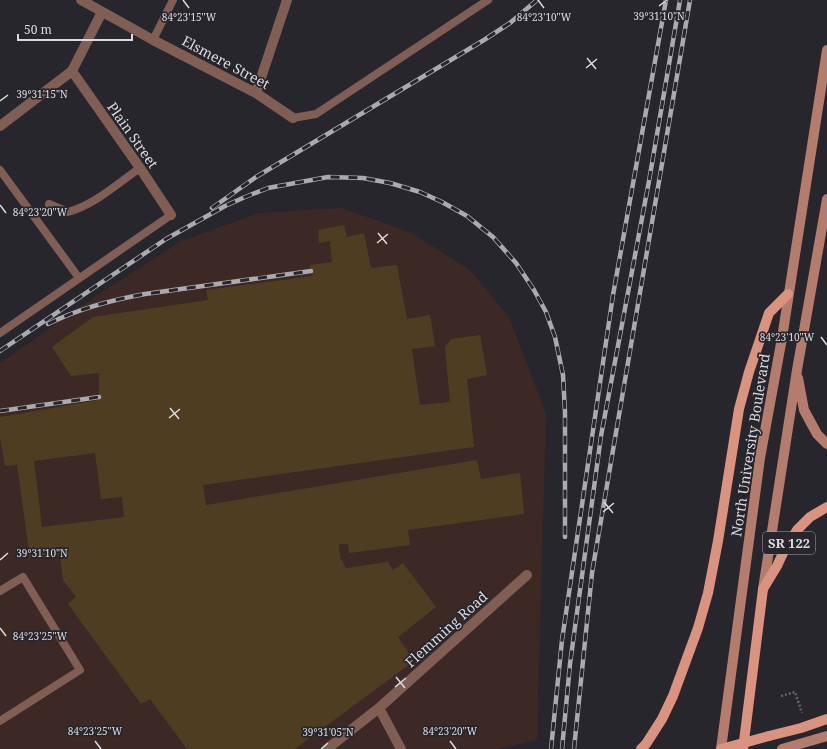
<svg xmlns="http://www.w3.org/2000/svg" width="827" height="749" font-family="'Noto Serif',serif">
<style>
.industrial{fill:#3c2925}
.building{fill:#4f3d22;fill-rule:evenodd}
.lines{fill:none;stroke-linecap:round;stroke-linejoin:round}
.path{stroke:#65646a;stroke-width:2.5;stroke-dasharray:2 2;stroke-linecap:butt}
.lane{stroke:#805e54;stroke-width:8}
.street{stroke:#805e54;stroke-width:10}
.secondary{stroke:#b37c6c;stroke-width:10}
.primary{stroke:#da937e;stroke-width:10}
.rail-casing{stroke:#abaab0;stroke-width:4.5}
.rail{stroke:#26262c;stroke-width:3;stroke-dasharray:9;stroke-linecap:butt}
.primary-bridge{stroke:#da937e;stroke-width:10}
.ticks{fill:none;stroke:#dbdadf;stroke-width:1.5}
.labels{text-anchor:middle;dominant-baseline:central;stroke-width:3.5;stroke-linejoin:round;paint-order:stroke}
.shield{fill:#26262c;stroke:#a5a4a9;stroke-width:1}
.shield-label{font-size:13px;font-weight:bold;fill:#dbdadf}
.street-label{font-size:14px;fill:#dbdadf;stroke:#26262c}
.ticks-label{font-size:10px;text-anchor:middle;fill:#dbdadf;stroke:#26262c;stroke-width:3.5;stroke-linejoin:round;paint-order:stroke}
</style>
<rect width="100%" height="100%" fill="#26262c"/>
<path class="industrial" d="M342,208l70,25 58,37 39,47 37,97 -9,326 -39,9h-498v-386l99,-69 82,-53 78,-28z"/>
<path class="building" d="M344,225l3,12 17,-4 7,35 26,-3 10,54 23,-4 5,31 -23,3 8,56 30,-3 -5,-55 6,-8 29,-4 7,40 -20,4 7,68 -271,38 3,20 271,-45 4,19 39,-6 4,41 -116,16 2,15 -61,8 -1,-9h-9l1,13 6,11 42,-6 5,8 10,-7 33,44 -38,30 16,24 -119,88h-108l-37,-50 -9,5 -73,-100 8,-7 -13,-17 -3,-25 -30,3 -13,-93 -12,1 -5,-28v-21l99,-17v-27l-28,3 -19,-29 41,-30 115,-17 -2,-10 106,-14 -2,-11 22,-3 -2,-21 -11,2 -1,-13zM95,453l6,46 21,-2 2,20 -82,10 -8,-66z"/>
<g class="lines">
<path class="path" d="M781,696l14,-4 7,21"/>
<path class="lane" d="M153,40l20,-40
M293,118l23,-4 172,-114
M0,170l79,108
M49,204l19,8c26,-7 49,-28 72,-44
M0,333l171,-118
M0,591l23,-14 57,93 -80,51"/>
<path class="street" d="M81,0l72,40 103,53 37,25
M72,71l68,97 31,47
M256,93l31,-93
M0,126l72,-55 30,-59
M379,708l22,41
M327,749l52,-41 148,-133"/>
<path class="secondary" d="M798,378l6,32 13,24 10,10
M763,589l34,-219 30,-171
M721,749l39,-291 22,-120 45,-288
M782,749l45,-13"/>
<path class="primary" d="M769,736l32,-8 26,-9
M641,749l5,-5 16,-25 11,-23 25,-68 10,-35 10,-52 21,-132 10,-37 20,-59 19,-19
M743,749l20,-160 14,-23 6,-13 14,-23 13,-13 17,-10"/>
<defs>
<path id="rail" d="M212,208l44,-31 228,-137 26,-17 27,-23
M48,324c30,-15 63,-24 97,-30l166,-23
M0,351l166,-112 59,-33 20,-9 23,-9 60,-11 35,1 27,5 30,9 22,10 25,14 26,21 23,26 18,27 12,22 9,25 8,38 2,37v125
M0,411l99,-14
M551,749l11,-109 51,-345 53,-295
M562,749l8,-85 31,-228 48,-255 31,-181
M574,749l18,-176 98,-573"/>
</defs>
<use href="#rail" class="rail-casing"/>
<use href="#rail" class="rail"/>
<path class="primary-bridge" d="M721,749l48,-13"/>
</g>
<path class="ticks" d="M183,0l6,8M538,0l6,8M659,6l8,-6M587,58l9,11M586,68l11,-9M0,101l8,-6M0,205l6,8M378,233l9,11M377,243l11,-9M821,337l6,8M170,408l9,11M169,418l11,-9M604,502l9,11M603,512l11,-9M0,560l8,-7M0,628l6,8M396,677l9,11M395,687l11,-9M95,741l6,8M450,741l6,8M321,749l7,-6"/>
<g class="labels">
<rect class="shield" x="763" y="532" width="52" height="22" rx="3"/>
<g class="shield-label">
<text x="789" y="543">SR 122</text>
</g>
<g class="street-label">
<text transform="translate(226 62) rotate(28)">Elsmere Street</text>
<text transform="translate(133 135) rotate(55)">Plain Street</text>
<text transform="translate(750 445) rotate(-81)">North University Boulevard</text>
<text transform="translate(446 629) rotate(-42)">Flemming Road</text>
</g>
</g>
<g class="ticks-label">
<text x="659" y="20">39°31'10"N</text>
<text x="189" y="21">84°23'15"W</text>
<text x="544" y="21">84°23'10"W</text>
<text x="42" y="98">39°31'15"N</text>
<text x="40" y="216">84°23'20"W</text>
<text x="787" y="341">84°23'10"W</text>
<text x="42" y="557">39°31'10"N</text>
<text x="40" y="640">84°23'25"W</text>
<text x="95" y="735">84°23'25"W</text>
<text x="450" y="735">84°23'20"W</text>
<text x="328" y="736">39°31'05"N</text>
</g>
<path d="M18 34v6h114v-6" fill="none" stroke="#dbdadf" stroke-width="2"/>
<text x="24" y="34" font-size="12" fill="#dbdadf" stroke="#26262c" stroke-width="3" paint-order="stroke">50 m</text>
</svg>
